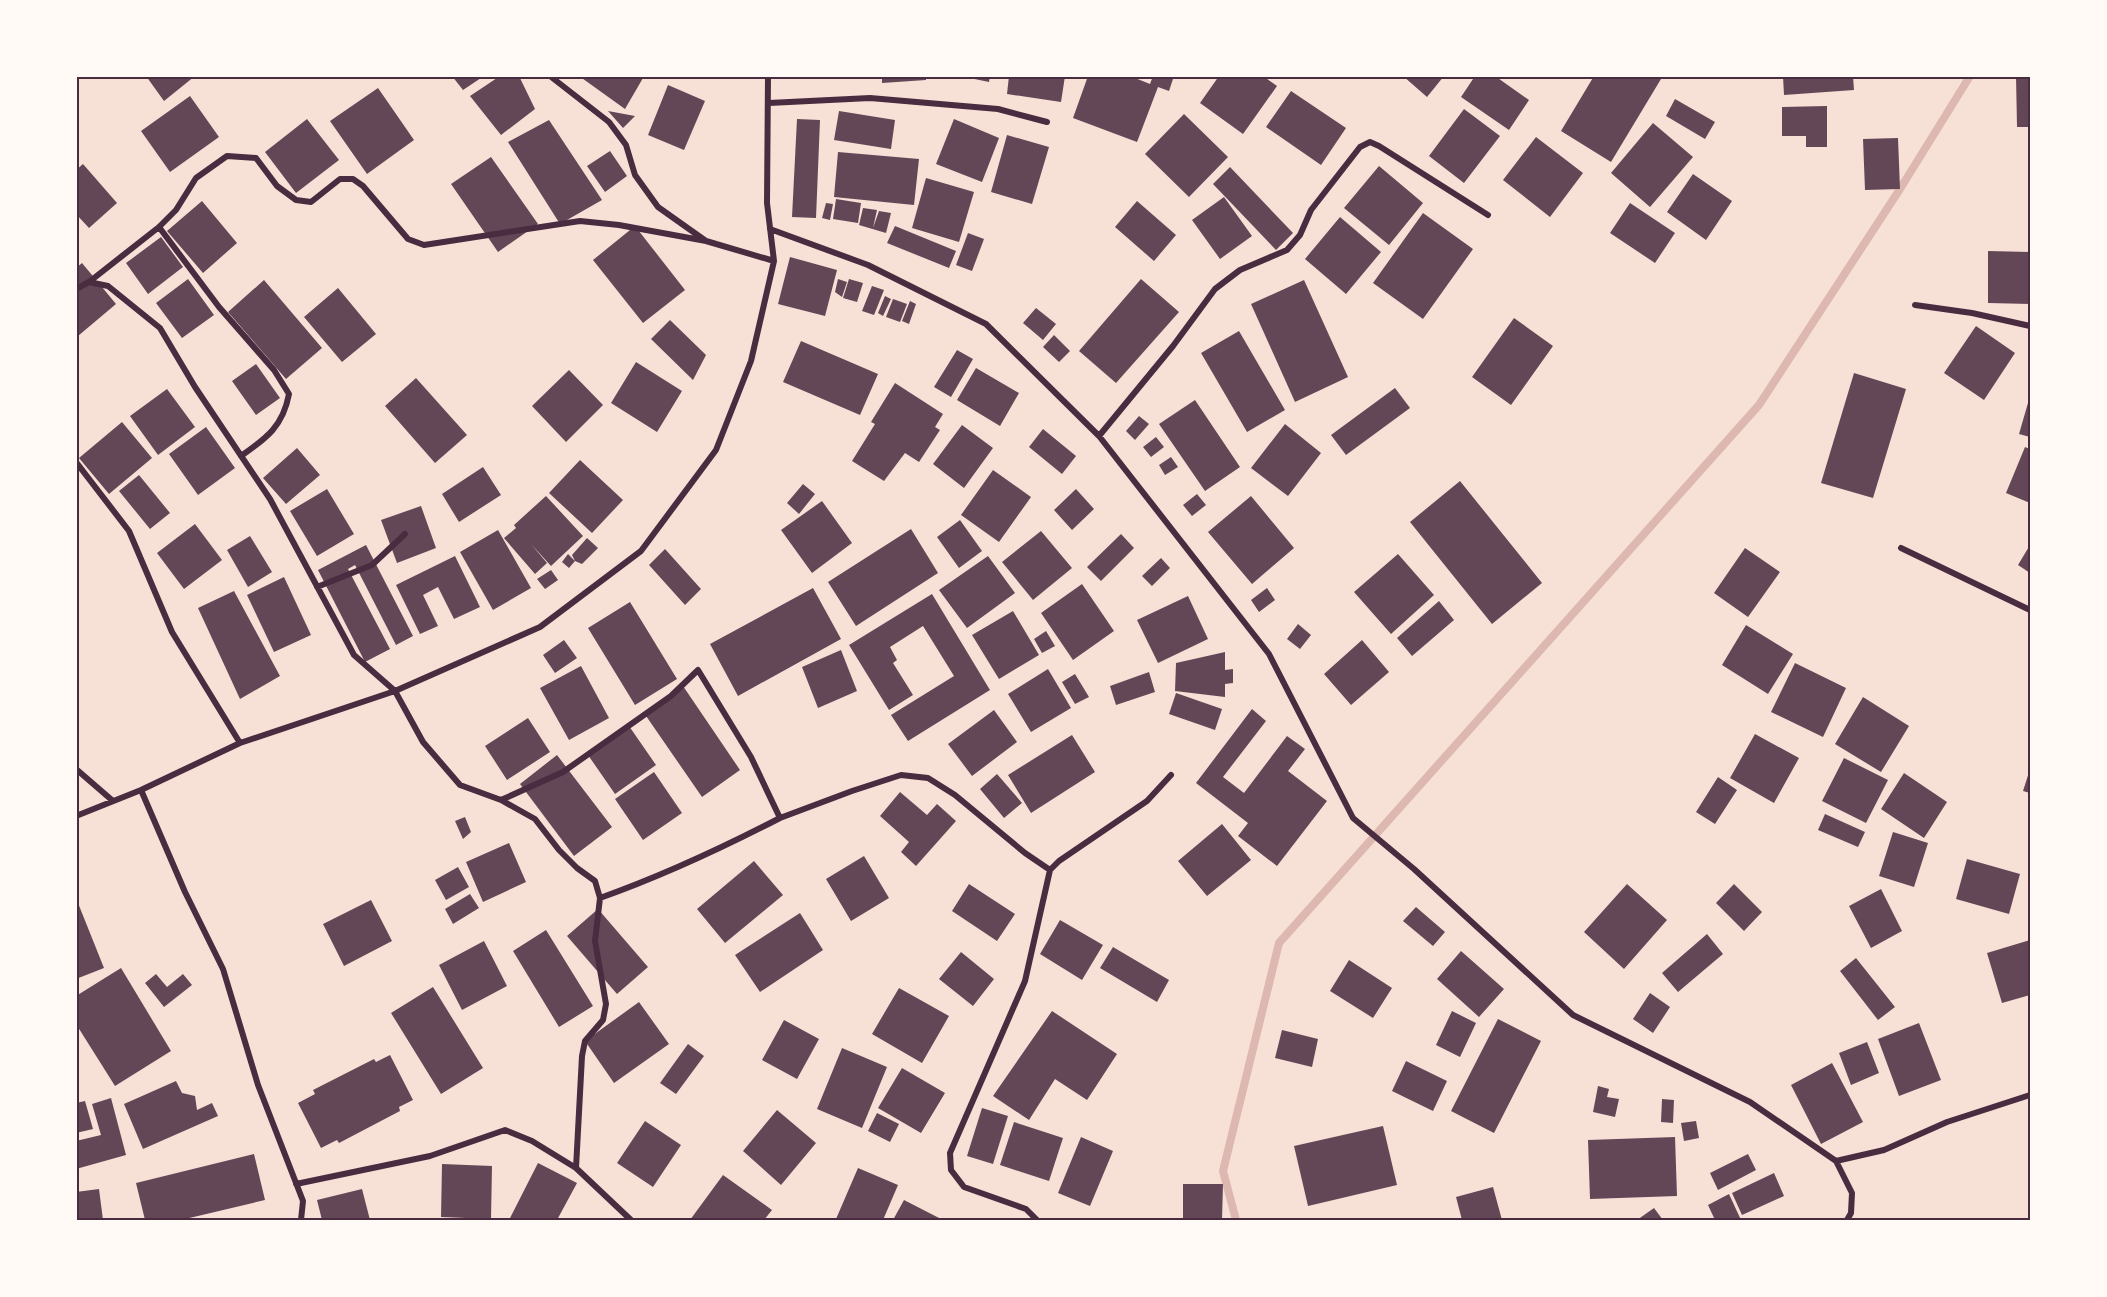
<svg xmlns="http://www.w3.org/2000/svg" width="2107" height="1297" font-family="Helvetica,sans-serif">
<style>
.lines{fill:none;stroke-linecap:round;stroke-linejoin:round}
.stream{stroke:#dcb8b0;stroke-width:8}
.building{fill:#644757}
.minor{stroke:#4a2c40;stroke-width:6}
.neatline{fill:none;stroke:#4a2c40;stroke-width:2}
</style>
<rect width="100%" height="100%" fill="#f7e1d7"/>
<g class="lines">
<path class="stream" d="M1236,1220l-13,-49 56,-228 480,-538 141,-216 70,-113"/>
</g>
<path class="building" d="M146,76h49l-31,25z
M452,76h32l-21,14z
M500,76h19l16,33 -34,26 -31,-39z
M579,76h62l2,2 -18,31z
M882,76h44v4l-44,3z
M960,76h30l-1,6z
M1009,76h56l-4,26 -54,-8z
M1088,76h42l20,8 3,-8h21l-5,15 -11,-4 -21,55 -64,-24z
M1219,76h44l14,10 -34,48 -43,-31z
M1403,76h41l-17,21z
M1475,76h20l34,24 -20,30 -48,-33z
M1594,76h63l4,3 -50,83 -50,-31z
M1783,76h70l1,14 -70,5z
M2016,76h14v51h-13z
M668,85l37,16 -21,49 -36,-15z
M378,88l36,52 -47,34 -37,-53z
M1291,91l55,37 -25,37 -55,-38z
M190,96l29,41 -49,35 -29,-41z
M1675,99l40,23 -10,17 -39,-23z
M1827,106v41h-21v-11h-24v-29z
M1464,109l36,27 -36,47 -35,-27z
M608,111l27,5 -12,12z
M839,111l56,9 -4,29 -57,-9z
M1184,114l44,43 -39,40 -44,-43z
M307,119l32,41 -43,33 -31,-41z
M797,119l23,1 -4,98 -24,-1z
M954,119l45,19 -17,44 -46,-18z
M549,120l53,80 -42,24 -52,-82z
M1653,123l40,34 -43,50 -39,-34z
M1007,135l42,12 -17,57 -41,-12z
M1536,137l47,36 -33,44 -47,-37z
M1898,138l2,51 -35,1 -2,-51z
M610,151l17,25 -22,16 -18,-26z
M838,152l81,7 -5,46 -80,-8z
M491,157l47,67 -40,28 -47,-68z
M83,164l34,39 -28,25 -13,-14v-44z
M1379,166l44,37 -34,42 -45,-37z
M1230,167l63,66 -17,17 -63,-66z
M1693,174l39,27 -26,39 -39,-28z
M926,178l48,14 -15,50 -47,-14z
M1224,197l28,39 -32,23 -28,-39z
M836,199l25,4 -3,20 -25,-4z
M202,201l35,42 -34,30 -36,-42z
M1137,201l39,34 -22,26 -39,-34z
M826,203l7,1 -3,16 -8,-2z
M1630,203l45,30 -20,30 -45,-30z
M863,208l14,2 -4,18 6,-17 12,2 -5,20 -27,-8z
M1423,213l50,36 -50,70 -50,-36z
M1340,217l41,35 -35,42 -41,-35z
M635,226l50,64 -42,33 -50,-63z
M895,226l61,25 -7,17 -62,-25z
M968,233l16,6 -12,32 -16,-6z
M161,237l22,30 -35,27 -22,-31z
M1988,251l42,1v52l-42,-1z
M790,257l47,13 -12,46 -47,-12z
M82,263l34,41 -38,32 -2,-2v-66z
M188,279l26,36 -32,23 -26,-35z
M838,279l9,3 -5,15 -7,-5z
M849,279l14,4 -6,19 -14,-4z
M1141,279l38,33 -63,71 -37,-32z
M264,280l58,68 -36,31 -58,-67z
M1304,280l44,97 -53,25 -44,-98z
M872,286l12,4 -10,25 -12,-4z
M338,288l38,46 -34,28 -38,-45z
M885,296l6,3 -8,17 -5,-3z
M893,299l14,5 -7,18 -14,-5z
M910,301l6,3 -7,20 -7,-3z
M1036,308l20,16 -13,16 -20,-17z
M1514,318l39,28 -42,59 -39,-28z
M670,320l36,35 -13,25 -42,-41z
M1976,326l39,27 -31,47 -40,-27z
M1239,331l46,79 -38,22 -46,-79z
M1054,335l16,16 -11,11 -16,-15z
M801,341l77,33 -18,41 -77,-33z
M957,350l16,9 -22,38 -17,-10z
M636,362l46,29 -25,41 -46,-29z
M256,364l24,34 -24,17 -24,-34z
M976,368l43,25 -19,33 -43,-26z
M569,370l34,35 -37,37 -34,-36z
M1854,373l52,16 -33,109 -52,-15z
M416,378l51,57 -32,28 -50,-57z
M895,383l48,31 -8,13 5,3 -21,32 -14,-9 -21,28 -32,-20 23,-37 -4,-2z
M1395,388l15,20 -64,47 -15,-20z
M167,389l28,38 -37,28 -28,-39z
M2030,396v41l-11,-3z
M1195,400l45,67 -35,24 -46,-67z
M1139,416l10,8 -14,16 -9,-9z
M122,422l30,36 -43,36 -30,-36z
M1285,424l36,29 -33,43 -37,-28z
M962,425l31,23 -29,40 -31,-24z
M206,427l29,41 -37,27 -29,-41z
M1043,429l33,27 -14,18 -33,-27z
M1156,437l8,10 -13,10 -8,-10z
M2025,447l5,2v54l-24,-10z
M297,448l23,27 -34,29 -23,-26z
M1171,457l7,10 -13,8 -6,-10z
M580,460l43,40 -31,33 -43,-40z
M483,467l18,28 -42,27 -17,-28z
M993,470l38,27 -32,45 -38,-27z
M139,475l31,38 -20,16 -31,-38z
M1460,481l82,102 -50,41 -82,-102z
M803,484l12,10 -16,20 -12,-11z
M327,489l27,45 -37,22 -27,-45z
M1076,489l18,20 -22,21 -18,-20z
M1197,494l9,11 -14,11 -9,-11z
M546,496l37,40 -32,30 -20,-22 16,19 -12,11 -31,-36 12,-10 -2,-3z
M1251,496l43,52 -42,36 -44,-52z
M822,501l30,42 -40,30 -31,-43z
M421,506l15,42 -39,15 -16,-43z
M960,520l22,31 -23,17 -22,-31z
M195,524l27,36 -38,29 -27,-36z
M911,529l27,44 -82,53 -28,-44z
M498,530l33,58 -38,22 -33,-58z
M1041,531l31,37 -39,32 -31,-38z
M1121,534l13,14 -33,33 -14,-14z
M250,536l22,36 -24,15 -21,-37z
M587,538l11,10 -16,16 -7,-3 -6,7 -7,-6 6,-8 7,7 -3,-6z
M366,545l47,91 -17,9 -41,-80 -7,4 42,80 -25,13 -47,-92z
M2030,545v28l-12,-8z
M1745,548l35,24 -32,45 -34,-24z
M665,549l36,40 -16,16 -36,-40z
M1398,554l36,41 -43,39 -37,-42z
M455,556l25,51 -26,12 -16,-32 -15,8 15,31 -18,8 -24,-49z
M988,556l27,37 -48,35 -28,-38z
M1161,558l9,10 -18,18 -10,-10z
M551,570l7,10 -13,9 -8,-10z
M284,577l27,58 -37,17 -27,-57z
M1082,584l32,47 -41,29 -32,-47z
M813,588l28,51 -103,57 -28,-52z
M1267,588l8,12 -16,12 -8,-12z
M234,591l46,85 -40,23 -42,-91z
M932,594l58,96 -82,51 -17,-26 63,-39 -31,-50 -33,21 7,13 -4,3 20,32 -24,15 -40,-65z
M1188,596l20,43 -50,24 -21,-43z
M1439,601l15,19 -42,36 -15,-18z
M630,602l47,77 -42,26 -47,-77z
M1013,611l26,44 -40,24 -27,-44z
M1298,624l13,11 -11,14 -13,-10z
M1746,625l47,29 -25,40 -46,-29z
M1046,631l9,15 -13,7 -8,-14z
M564,640l13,18 -22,15 -12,-18z
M1362,640l27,32 -38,33 -27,-31z
M841,650l16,41 -39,17 -16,-41z
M1225,652v18l8,-1v14l-8,1v13l-50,-6 1,-28z
M1795,663l51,25 -23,49 -52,-25z
M581,666l28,52 -40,22 -29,-52z
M1048,669l23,39 -40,24 -23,-38z
M1149,672l6,20 -39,13 -6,-19z
M1075,674l14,23 -14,7 -13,-22z
M683,686l57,84 -38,27 -58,-84z
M1176,693l46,16 -7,21 -46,-16z
M1863,697l46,29 -28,46 -46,-28z
M1252,709l14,12 -43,56 21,16 43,-57 18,13 -17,22 39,30 -50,65 -39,-30 10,-13 -52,-40z
M994,710l23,32 -45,34 -24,-32z
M528,718l22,34 -43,28 -22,-34z
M629,726l27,39 -41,29 -27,-39z
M1755,734l44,24 -25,45 -44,-25z
M1072,735l23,37 -64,41 -23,-38z
M557,755l55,72 -38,29 -54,-72z
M1844,758l44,22 -22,43 -44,-22z
M2030,769v24l-7,-2z
M654,772l28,41 -39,27 -28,-41z
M1904,773l43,29 -23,36 -43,-29z
M997,774l25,29 -18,15 -24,-29z
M1718,777l19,13 -22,34 -19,-12z
M900,792l27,23 10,-11 19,17 -40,45 -15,-14 8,-10 -29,-26z
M1825,814l40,18 -7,15 -40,-17z
M465,817l6,15 -8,7 -8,-18z
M1222,824l29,36 -44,36 -29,-35z
M1893,832l35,11 -14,44 -35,-11z
M509,843l17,39 -43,20 -17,-40z
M864,856l25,42 -38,23 -25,-42z
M1967,859l53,15 -11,40 -53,-15z
M754,861l29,34 -58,48 -28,-34z
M458,867l11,20 -23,13 -11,-20z
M969,884l46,30 -18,27 -45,-30z
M1627,884l40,36 -43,49 -40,-37z
M1734,884l28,28 -18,19 -28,-28z
M1881,889l21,42 -31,17 -22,-42z
M470,894l9,14 -26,16 -8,-15z
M76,898l28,70 -28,11z
M371,900l21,41 -48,25 -21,-42z
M1416,907l29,25 -12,14 -30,-25z
M598,909l50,58 -31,27 -50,-58z
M800,913l23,37 -63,42 -25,-37z
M1060,920l43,25 -21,35 -42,-26z
M546,930l47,76 -34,21 -46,-76z
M1707,934l16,20 -45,38 -16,-19z
M2030,940v55l-28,8 -15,-50z
M484,941l23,45 -45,24 -23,-45z
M1113,947l56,33 -12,22 -57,-34z
M1461,951l43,38 -25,28 -42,-38z
M961,952l33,27 -21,27 -34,-27z
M1856,958l39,49 -17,13 -38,-49z
M1349,960l43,28 -19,30 -43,-27z
M121,968l50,83 -56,35 -39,-62v-28z
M156,974l11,13 16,-13 9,11 -28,22 -19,-24z
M433,987l50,81 -42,26 -50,-81z
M899,988l50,28 -27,47 -50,-29z
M1650,993l20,14 -17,26 -20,-14z
M639,1002l30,42 -55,39 -29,-42z
M1052,1011l65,43 -30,46 -32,-21 -26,41 -36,-24z
M1452,1011l24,12 -16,34 -24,-12z
M1498,1019l43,22 -47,92 -43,-22z
M784,1020l35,19 -22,40 -35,-19z
M1919,1023l22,57 -42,16 -21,-57z
M1282,1030l36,9 -6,28 -37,-9z
M1867,1042l12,31 -28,12 -12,-32z
M688,1044l16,12 -28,38 -16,-11z
M842,1048l45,19 -25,61 -45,-19z
M390,1055l23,45 -14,7 1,4 -61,32 -2,-3 -16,8 -23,-45 17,-9 -2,-4 61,-31 2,3z
M1406,1061l41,20 -14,30 -41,-20z
M1832,1063l31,59 -42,22 -30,-59z
M902,1068l43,25 -24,40 -43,-25z
M176,1081l6,12 13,3 2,14 15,-7 6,13 -75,33 -19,-45z
M1598,1086l11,3 -2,8 12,2 -4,18 -22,-5z
M111,1098l15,57 -50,14v-28l25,-6 -9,-31z
M1662,1099l12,1 -1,23 -12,-1z
M85,1101l8,28 -17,4v-30z
M982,1108l26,8 -15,48 -26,-8z
M777,1110l39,33 -35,42 -38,-34z
M877,1113l22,11 -9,18 -22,-11z
M645,1121l36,24 -28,42 -36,-24z
M1696,1121l3,17 -15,3 -3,-18z
M1014,1122l49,16 -14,43 -49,-16z
M1383,1126l14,59 -89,21 -14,-60z
M1081,1137l32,14 -23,55 -32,-13z
M1675,1137l2,59 -87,3 -2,-59z
M254,1154l11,46 -84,20h-36l-9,-37z
M1748,1154l8,16 -38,20 -8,-17z
M538,1163l39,20 -20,37h-48z
M442,1164l50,2 -1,53 -50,-2z
M858,1168l40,17 -15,35 -47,-1z
M1774,1173l10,23 -42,19 -10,-22z
M723,1175l49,35 -8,10h-74z
M1183,1184h40l-1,36h-39z
M1493,1187l9,33h-40l-6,-23z
M99,1189l4,31h-27v-28z
M362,1189l8,31h-48l-5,-20z
M1729,1194l12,26h-26l-7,-15z
M904,1200l39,20h-50z
M1654,1208l9,12h-26z"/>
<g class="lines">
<path class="minor" d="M550,76l59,46 17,23 9,30 23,32 48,34 68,20
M769,103l101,-5 128,11 49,13
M159,227l60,80 55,63 15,24c-6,32 -22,44 -48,62
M770,229l98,36 118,59 113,112 170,218 84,164 61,51 159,146 177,87 86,59 16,32 -1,20 -4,7
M89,282l70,-55 17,-17 20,-32 31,-22 29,2 21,28 19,14 15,2 29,-23h13l10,7 45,53 16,6 156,-24 39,4 87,16
M76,289l13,-7 19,4 52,42 35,59 75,112 84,156 41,36 28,51 37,43 41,15 62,-28 108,-76 27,-26 53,87 29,61 72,-27 49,-16 27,3 27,17 70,58 25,17
M1915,305l57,8 58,13
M1099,436l74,-90 42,-57 25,-19 47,-20 13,-15 11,-25 49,-63 10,-5 9,4 109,69
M76,462l53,69 43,101 68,111
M1901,548l129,62
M317,587l55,-22 33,-31
M76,769l37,32
M141,790l44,102 38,77 35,116 45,116 -2,19
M501,800l34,19 24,31 18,18 18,13 5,17 -5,43 11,63 -3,16 -18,21 -3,15 -6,112
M76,816l65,-26 99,-47 155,-52 145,-64 101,-76 75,-101 35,-89 23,-100 -7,-58 1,-127
M600,898c62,-22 122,-50 180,-80
M1836,1161l48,-11 63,-28 83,-27
M296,1184l134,-28 75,-26 27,11 44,27 55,52
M1037,1220l-11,-11 -62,-22 -13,-17 -1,-17 75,-172 25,-111 9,-9 88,-60 24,-26"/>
</g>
<rect width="2107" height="1297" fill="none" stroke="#fffaf5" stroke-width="156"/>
<rect x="78" y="78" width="1951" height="1141" class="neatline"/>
</svg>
